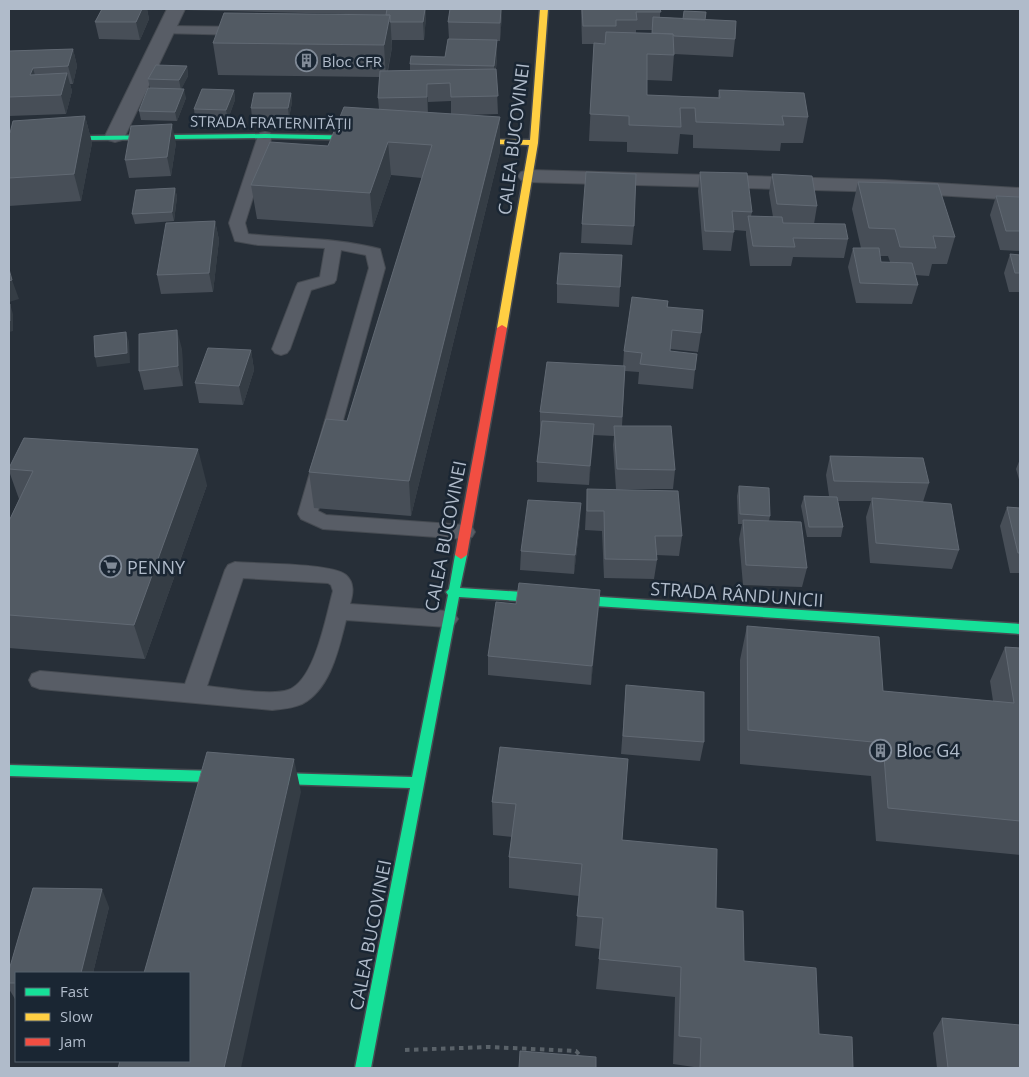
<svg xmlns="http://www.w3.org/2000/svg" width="1029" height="1077" font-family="'Open Sans',sans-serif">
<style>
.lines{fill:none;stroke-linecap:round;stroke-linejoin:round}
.lane-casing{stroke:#464b52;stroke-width:2}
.street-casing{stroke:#464b52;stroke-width:2}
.fast-casing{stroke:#464b52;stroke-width:3}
.slow-casing{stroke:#464b52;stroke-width:3}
.jam-casing{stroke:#464b52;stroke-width:3}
.path{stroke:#5a6269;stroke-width:4;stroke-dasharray:4.5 4.5;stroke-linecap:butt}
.lane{fill:#585d66;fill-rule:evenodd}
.street{fill:#585d66;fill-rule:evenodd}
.fast{fill:#16e098;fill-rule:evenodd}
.slow{fill:#ffcf43;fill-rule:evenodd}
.jam{fill:#f24e42;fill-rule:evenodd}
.wall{fill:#474e57;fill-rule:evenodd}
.shaded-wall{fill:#353d45}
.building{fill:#525a63;stroke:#616973}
.labels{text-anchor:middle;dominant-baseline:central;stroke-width:5;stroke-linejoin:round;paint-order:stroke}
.far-poi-label{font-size:15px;fill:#b0bbca;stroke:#1a2633;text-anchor:start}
.far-street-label{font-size:15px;fill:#b0bbca;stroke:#1a2633}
.street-label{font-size:18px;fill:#b0bbca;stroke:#1a2633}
.poi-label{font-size:18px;fill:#b0bbca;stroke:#1a2633;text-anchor:start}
</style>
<rect width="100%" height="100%" fill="#272f38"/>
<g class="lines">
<defs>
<path id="lane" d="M166,26l78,1 7,4 -7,4 -83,-2 -2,-3 2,-3z
M265,132l5,1 2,3 -27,87 3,11c44,5 88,3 132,15l5,19 -67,243 8,4 139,10 7,2 3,5 -3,5 -7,2 -142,-10 -22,-10 -3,-5 71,-246 -3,-13 -25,-5 -5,30 -2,3 -23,7 -21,59 -3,4 -6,2 -6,-2 -3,-4 24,-62 2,-4 22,-6 5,-29 -67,-3 -23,-4 -6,-18 29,-87 2,-3z
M235,562c21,2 98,1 111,13 9,8 7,19 4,29l97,7 7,2 4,6 -4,6 -7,2 -101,-7c-7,27 -15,69 -44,84 -9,4 -20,5 -30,6l-232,-21 -8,-3 -3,-6 3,-6 8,-3 145,13 40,-114 3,-5zM243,578l85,5 3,2 2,6c-7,25 -18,90 -45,99 -17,6 -62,-2 -81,-4z"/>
<path id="street" d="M167,9h18l-60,127 -3,4 -7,2 -7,-2 -3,-4z
M528,170l357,10 135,8v12l-135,-8 -357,-10 -7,-2 -3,-4 3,-4z"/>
<path id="fast" d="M265,134l102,2 4,2 -4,2 -102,-2 -256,3v-4z
M461,551l6,4 -7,33 560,36v10l-561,-37 -88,471h-16l55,-280 -401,-12v-11l403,12 36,-182 -2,-3 3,-3 6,-34z"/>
<path id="slow" d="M540,9h8l-10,134 -31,185 -5,3 -5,-3 32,-183 -66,-2 -4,-2 4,-2 67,1z"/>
<path id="jam" d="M502,325l5,3 -40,227 -6,4 -6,-4 42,-227z"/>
</defs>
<use href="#lane" class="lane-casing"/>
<use href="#street" class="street-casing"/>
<use href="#fast" class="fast-casing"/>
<use href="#slow" class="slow-casing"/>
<use href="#jam" class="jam-casing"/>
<path class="path" d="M405,1050l84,-3 87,4 6,7"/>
<use href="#lane" class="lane"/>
<use href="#street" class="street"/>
<use href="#fast" class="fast"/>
<use href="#slow" class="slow"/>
<use href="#jam" class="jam"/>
</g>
<path class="wall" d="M102,9h45l2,10 -9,21 -41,-1 -4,-17z
M184,9h242v7l-2,24h-32v7l-4,24 22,-1v-6l35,-7 4,-18 -1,-17 54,-8 -2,27h-3v17l-1,11 2,45 -32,1 34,2v34l-89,365 -97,-8 -5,-36 38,-51 75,-243 -31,-3 -18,52 -116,-8 -6,-34 77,-39 51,-37 -1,-11 1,-21 -161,-2 -5,-32 173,-28 -202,-5zM451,101v13l-23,-1v-11z
M581,9h79v8l45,3 30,19 -2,18 -59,-3 -2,27 -25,-1v15l71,2 1,-7 89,27 -5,26h-22l-1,8 -87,-3v-13l-13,-1 -2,20 -51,-2v-10l-38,-1 5,-97h-12zM636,30h16v3h-16z
M73,49l4,17 -4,18h-3l2,7 -6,23 -57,2v-65z
M187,66l1,10 -7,13 5,9 -9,23 -36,-1 -2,-9 24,-22 -13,-1 -2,-9z
M234,90l1,10 -7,19 -33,-1 -1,-9z
M291,93l1,9 -3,16h-37l-1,-10z
M85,116l7,27 -11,58 -72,5v-73z
M176,143l-5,33 -42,2 -4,-18z
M700,172l52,40 -1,4 22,1 -4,-24 3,-19 45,32 -3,18 34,15 -4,19 -51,-1 -2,9h-41l-4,-31v-4l-12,-1 -3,21 -28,-1 -5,-59z
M858,182l97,55 -8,27h-15l-3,12 -14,-1 3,10 -6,19 -56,-1 -8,-36 5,-19h8l-9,-39zM880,256h8l2,6h-9z
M175,188l2,9 -3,24 -39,3 -3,-10z
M996,196l24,1v54l-20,-1 -10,-35z
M215,221l4,19 -6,52 -52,2 -4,-19z
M582,224l52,2 -2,19 -51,-2z
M1010,254l10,1v37h-11l-5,-19z
M557,284l63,3 -1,20 -62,-4z
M668,301v6l33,26 -3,19 -28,-3v2l25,19 -2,19 -55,-5 1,-12 -14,-1 -3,55 53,44 -2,19h-57l-3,-44 1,-9 -21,-1 -4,50 -52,-3v-20l4,-30h-1v-20l83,-46 1,-15z
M182,349l1,37 -39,4 -5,-19z
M251,350l3,20 -11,35 -44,-2 -4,-20z
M830,456l99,27 -6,19 36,48 -7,19 -82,-6 -4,-46 5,-16h-33l5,26 -2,10h-34l-6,-31 3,-10h25l-3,-21z
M1020,459v24l-4,-14z
M9,468l198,17 -62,174 -136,-11v-127l10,-22 -10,-28z
M739,486l31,30 -1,5 38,47 -5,19 -59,-2 -4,-46 3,-15h-4l-1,-28z
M587,489l95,47 -3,20 -23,-1 1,5 -3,19 -50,-1 -2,-47 -17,-1z
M1007,507l13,1v65h-10l-10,-47z
M580,523l-6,51 -54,-4 1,-19z
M600,590l-9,95 -103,-10v-19l28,-52z
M747,626l136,65 110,10 -3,-20 15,-34 15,1v207l-144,-14 -5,-65 -131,-12v-104z
M626,685l78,57 -4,19 -79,-7z
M500,747l122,93 94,68 28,53 109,107h-159v-1l-21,-3 2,-67 -79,-8 4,-40 -25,-3 4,-50 -70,-8v-31l3,-20 -19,-2 -1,-33z
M109,907l-16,66h-77v26h-1l-6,-10v-19z
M942,1018l78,50h-83l-4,-35z"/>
<path class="shaded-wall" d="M142,9h5l2,10 -9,21 -4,-18z
M425,9h1v7l-2,24 -1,-18z
M501,9h1v5l-2,27z
M390,15l2,32 -6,31 -2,-33z
M497,40v18l-3,26v-18z
M73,49l4,17 -4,18 -5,-18z
M187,66l1,10 -7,14 -2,-10z
M33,68l5,18 -8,-11z
M67,73l5,18 -6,23 -5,-19z
M427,84l1,18v14l-1,-19z
M184,89l2,9 -9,23 -2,-9z
M234,90l1,10 -7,19 -2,-9z
M291,93l1,9 -3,16 -1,-10z
M85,116l7,27 -11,58 -7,-27z
M500,117v34l-89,365 -2,-35z
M172,124l4,19 -5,33 -4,-19z
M388,142l3,33 -18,52 -3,-34z
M175,188l2,9 -3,24 -2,-9z
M215,221l4,19 -6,52 -4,-19z
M12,280l7,19 -10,3v-21z
M10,304l3,10v17l-4,1z
M177,330l5,19 1,37 -5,-20z
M126,332l3,10 1,21 -33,4 -2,-10z
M251,350l3,20 -11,35 -4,-19z
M594,424l-1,20 -4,41 1,-19z
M198,449l9,36 -62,174 -11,-34z
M581,503l-1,20 -6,51 1,-19z
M600,590l-1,19 -8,76 1,-19z
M294,759l7,33 -60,276h-17z
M102,889l7,18 -16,66h-12z"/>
<path class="building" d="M102,9h40l-6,13h-41z
M387,9h38l-2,13h-33v-7h-4z
M450,9h51l-1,14 -52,-1z
M582,9h78l1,3h-25l1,8h-21v6h-33z
M684,11l22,1 -1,8 -22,-1z
M224,13l166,2 -6,30 -171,-2z
M653,17l83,4 -1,18 -61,-3 -1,-2 -21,-1z
M606,32l67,2 1,21 -27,-1v41l73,3 -1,-8 85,3 4,24 -26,-1 2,9 -88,-3 -1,-14h-15l1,19 -52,-2v-9l-39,-2 4,-71 11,1z
M448,39l49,1 -3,26 -84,-2 1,-8 34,1z
M73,49l-5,17 -35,2 -3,7 37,-2 -6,22 -52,2v-46z
M156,65l31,1 -8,14 -31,-1z
M496,69l2,27 -47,1 -1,-14 -23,1v13l-49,1 2,-27z
M148,88l36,1 -9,23 -36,-1z
M202,89l32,1 -8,20 -32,-1z
M254,93h37l-3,15h-37z
M344,107l156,10 -91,364 -100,-9 17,-53 21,2 85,-276 -44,-3 -18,51 -119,-8 19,-43 58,4z
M85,116l-11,58 -65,4v-45h1l3,-12z
M172,124l-5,33 -42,3 6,-34z
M586,172l50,2 -2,52 -52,-2z
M700,172l47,1 5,39 -20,-1 2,21 -29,-1z
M772,174l40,2 5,30 -40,-2z
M858,182l80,2 17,53 -22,-1 3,12 -36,-1 -5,-18 -26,-1z
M175,188l-3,24 -40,2 4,-24z
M996,196l24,1v34h-14z
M748,216l34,1 1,6 62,1 3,15 -55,-1 2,9 -42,-1z
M215,221l-6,52 -52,2 9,-52z
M853,248h26l2,14 31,1 6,22 -58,-2z
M560,253l62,2 -2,32 -63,-3z
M1010,254l10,1v18h-5z
M9,269l3,11 -3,1z
M632,297l36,4 -1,6 36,3 -2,23 -29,-3 -2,21 27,3 -2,16 -55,-6 2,-11 -18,-2z
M10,304v17h-1v-16z
M177,330l1,36 -39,5v-37z
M126,332l1,21 -32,4 -1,-21z
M208,348l43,2 -12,36 -44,-3z
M547,362l78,4 -3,51 -82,-5z
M542,421l52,3 -4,42 -53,-4z
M614,426h57l4,44 -58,-1z
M24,438l174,11 -64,176 -125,-10v-94l24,-50 -24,-2v-1z
M830,456l93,2 6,25 -95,-2z
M739,486l30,2 1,28 -30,-2z
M587,489l91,2 4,45h-27l2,24 -52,-1 -1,-48h-17z
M804,496l33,1 6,30h-34z
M872,498l79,6 8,46 -83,-7z
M528,500l53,3 -6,52 -54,-4z
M1007,507l13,1v45h-2z
M743,520l58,2 6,46 -61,-3z
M519,583l81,7 -8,76 -104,-10 8,-54 20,2z
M747,626l132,11 4,54 131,12 -9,-56 15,1v173l-132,-13 -5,-65 -135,-13z
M626,685l78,7v50l-81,-6z
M500,747l128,12 -6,81 95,9 -1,59 27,3 1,50 72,7 3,66 33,3 1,31h-153l1,-30 -22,-2 2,-69 -82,-8 4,-41 -26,-2 5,-52 -73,-7 7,-53 -24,-2z
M207,752l87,7 -70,309h-106l2,-7h69v-88h-45z
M33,888l69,1 -21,84h-65v10h-7v-13z
M942,1018l78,7v43h-72z
M520,1051l76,6v11h-77z"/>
<defs>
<symbol id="building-ring" viewBox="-11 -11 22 22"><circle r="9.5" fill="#1a2633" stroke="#808a97" stroke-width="1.5"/><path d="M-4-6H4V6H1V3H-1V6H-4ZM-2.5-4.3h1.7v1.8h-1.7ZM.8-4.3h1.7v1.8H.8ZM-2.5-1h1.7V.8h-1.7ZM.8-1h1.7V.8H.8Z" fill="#808a97"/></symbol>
<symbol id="supermarket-ring" viewBox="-11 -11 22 22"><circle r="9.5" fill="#1a2633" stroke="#808a97" stroke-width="1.5"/><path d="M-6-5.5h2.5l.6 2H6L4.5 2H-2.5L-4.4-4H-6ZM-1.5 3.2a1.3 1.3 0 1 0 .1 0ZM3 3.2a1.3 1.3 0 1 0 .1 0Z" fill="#808a97"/></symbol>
</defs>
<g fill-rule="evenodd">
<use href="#building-ring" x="294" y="48" width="25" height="25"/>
<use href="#supermarket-ring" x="98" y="554" width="25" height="25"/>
<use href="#building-ring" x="868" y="738" width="25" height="25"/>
</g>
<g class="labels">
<g class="far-poi-label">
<text x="322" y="61">Bloc CFR</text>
</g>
<g class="far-street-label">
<text transform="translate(271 122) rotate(1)">STRADA FRATERNITĂȚII</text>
</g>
<g class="street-label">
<text transform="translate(513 139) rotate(-83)">CALEA BUCOVINEI</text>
<text transform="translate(445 536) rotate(-79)">CALEA BUCOVINEI</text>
<text transform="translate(737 594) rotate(4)">STRADA RÂNDUNICII</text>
<text transform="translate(370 935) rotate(-79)">CALEA BUCOVINEI</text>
</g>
<g class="poi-label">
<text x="127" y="567">PENNY</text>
<text x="896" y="750">Bloc G4</text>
</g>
</g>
<rect width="1029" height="1077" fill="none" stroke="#b0bbca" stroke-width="20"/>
<rect x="15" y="972" width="175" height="90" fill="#1a2633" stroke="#56626f"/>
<rect x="25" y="988" width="25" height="8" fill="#16e098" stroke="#56626f"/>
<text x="60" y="997" font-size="15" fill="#b0bbca">Fast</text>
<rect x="25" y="1013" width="25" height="8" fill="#ffcf43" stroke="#56626f"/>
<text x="60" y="1022" font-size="15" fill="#b0bbca">Slow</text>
<rect x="25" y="1038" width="25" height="8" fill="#f24e42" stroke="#56626f"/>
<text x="60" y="1047" font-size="15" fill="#b0bbca">Jam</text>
</svg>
